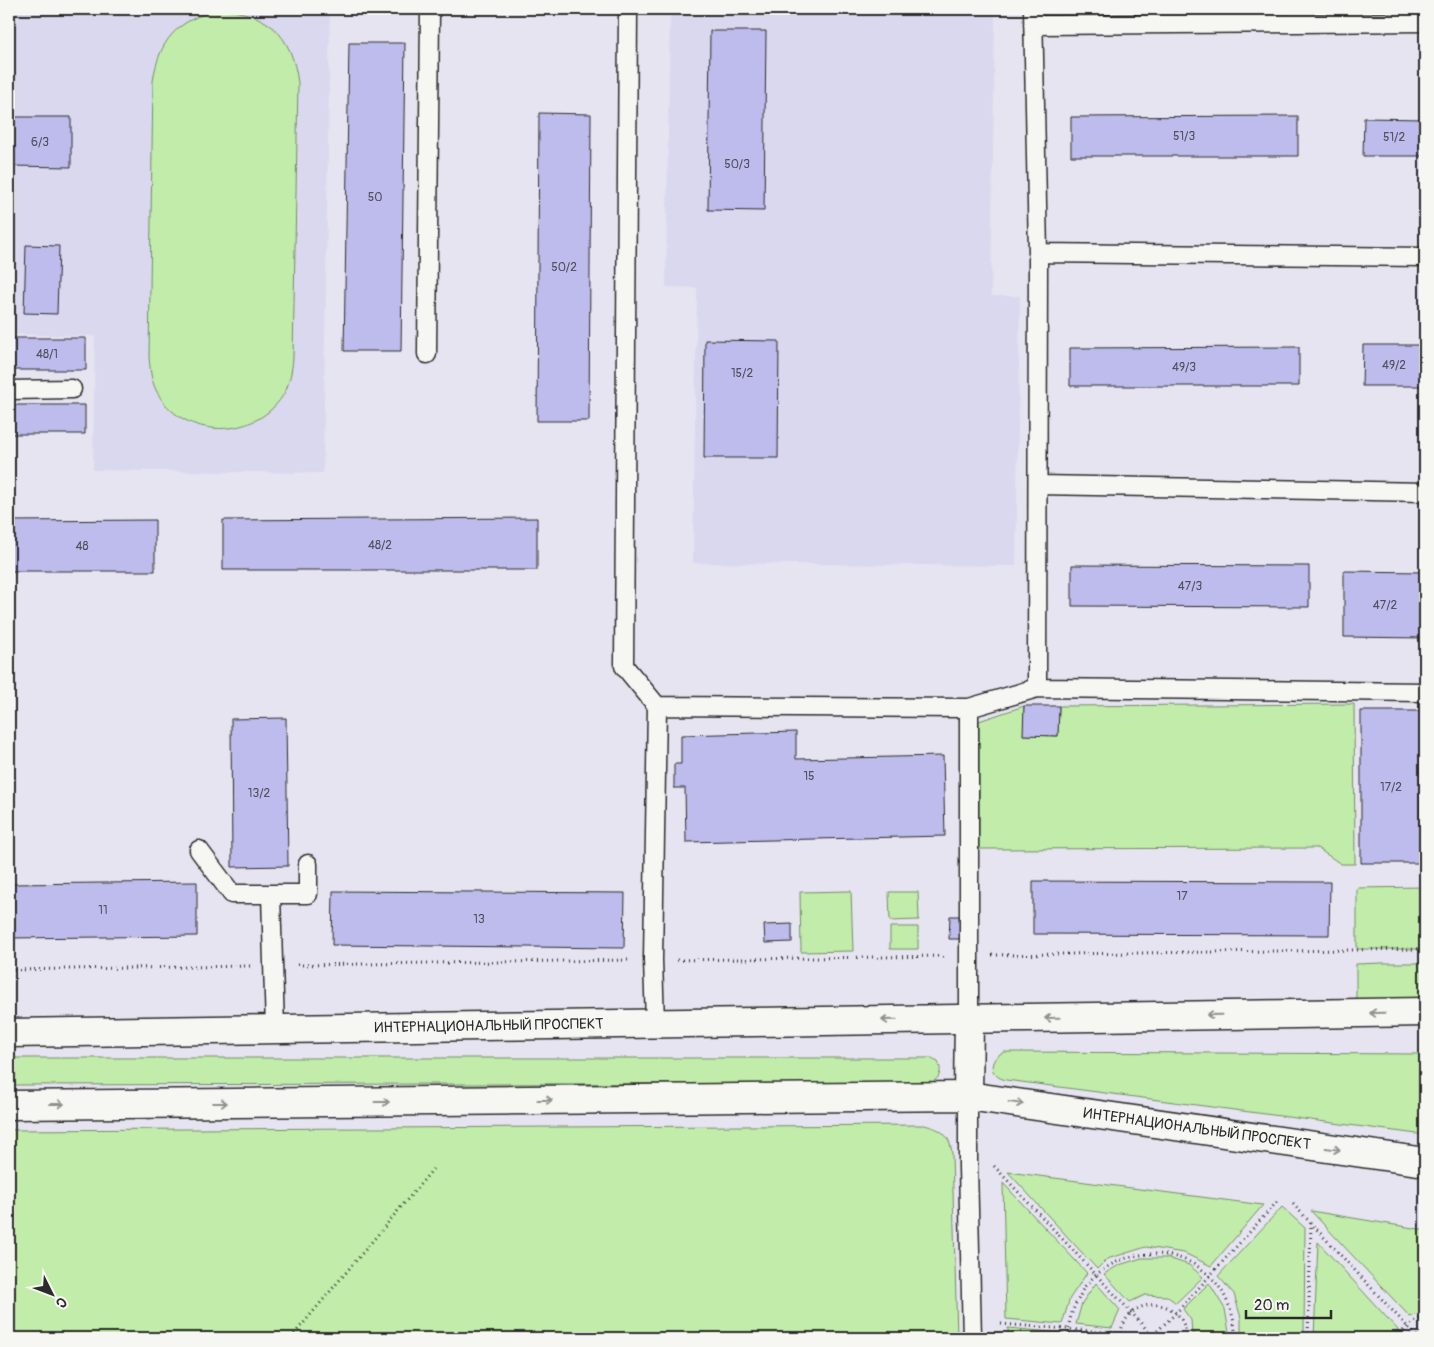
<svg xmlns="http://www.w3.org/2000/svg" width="1434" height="1347" font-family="Pangolin,sans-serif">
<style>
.built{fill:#d9d8ef}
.green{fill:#c1eca9;stroke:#768c6a}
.building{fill:#bebbed;stroke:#2b2b2b}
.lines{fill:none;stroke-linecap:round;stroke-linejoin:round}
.service-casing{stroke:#2b2b2b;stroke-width:21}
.tertiary-casing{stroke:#2b2b2b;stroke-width:31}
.secondary-casing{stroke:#2b2b2b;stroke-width:31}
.path{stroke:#2b2b2b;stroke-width:3;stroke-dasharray:1 4;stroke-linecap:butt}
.service{stroke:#f6f6f2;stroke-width:18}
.tertiary{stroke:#f6f6f2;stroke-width:28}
.secondary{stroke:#f6f6f2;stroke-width:28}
.oneway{stroke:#90908e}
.labels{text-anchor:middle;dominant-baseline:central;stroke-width:4;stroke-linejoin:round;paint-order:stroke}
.number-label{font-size:12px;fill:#504f5c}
.street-label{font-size:15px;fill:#2b2b2b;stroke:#f6f6f2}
</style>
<rect width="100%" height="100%" fill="#e5e4f0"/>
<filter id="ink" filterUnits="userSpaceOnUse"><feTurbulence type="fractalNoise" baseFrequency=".02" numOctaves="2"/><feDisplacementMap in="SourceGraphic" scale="10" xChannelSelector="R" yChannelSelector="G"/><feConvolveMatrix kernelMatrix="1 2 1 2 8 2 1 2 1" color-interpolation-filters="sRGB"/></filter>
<g filter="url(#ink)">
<path class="built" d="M9,9h321l-7,464 -230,-3 2,-134 -86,-2z
M670,9h325l-4,287h29l-4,270 -323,-3 4,-275 -31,-1z"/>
<path class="green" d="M218,10c49,1 74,24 80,73l-5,275c-1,12 -3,23 -8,34 -27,49 -104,49 -129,-2 -5,-10 -6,-22 -7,-33l4,-276c6,-41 24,-61 65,-71z
M1354,704l1,160h-14l-24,-16 -338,1v-128l45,-15v29l34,1 1,-30z
M1425,887v62h-68v-61z
M851,891l2,60 -52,1 -1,-60z
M889,892h29l1,28 -29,1z
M890,927h28v22h-28z
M1382,963h43v43l-69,1v-43z
M1004,1052l421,2v81l-419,-55c-18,-4 -18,-21 -2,-28z
M9,1058h921l8,4c5,9 1,18 -8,21l-921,2z
M924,1125c18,4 26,10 28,29l5,184h-948v-208z
M1008,1172l255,33 -52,61 -27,-13 -38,-6 -39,12 -10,10z
M1003,1183l84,90 -17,25 -8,26 -56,-5z
M1282,1207l23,21 -1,107 -13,3h-50v-20l-7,-24 -16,-18z
M1311,1211l114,19v82l-15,5z
M1318,1242l80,88 -5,8h-79z
M1142,1258h26l21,7 14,12 -27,26 -9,-7 -22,-1 -15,7 -26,-28 15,-9z
M1096,1283l24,27 -8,18 -36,-4 6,-21z
M1209,1283l16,26 5,29 -38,-4 -1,-14 -8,-11z
M1008,1328l55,5 1,5h-56z"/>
<path class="building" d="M710,31h56l-2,180 -56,-1z
M349,43h56l-4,308h-57z
M539,113l52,1 -2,307h-52z
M1298,116v40h-227v-39z
M9,117h62v50l-62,-1z
M1364,118l61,1v37h-62z
M26,245l33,1 -2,68 -33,-1z
M9,338h77v32h-77z
M705,340l74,1 -1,117h-74z
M1363,345h62v41h-63z
M1299,347v39h-229v-38z
M9,405h76v29h-76z
M537,518v52h-314v-50z
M155,520v51h-146v-50z
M1072,565l237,1v41l-237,-1z
M1344,571l81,1v66l-81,-1z
M1024,706h35l-1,30 -35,-1z
M1361,711h60l-1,152h-59z
M286,718l2,148 -56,1 -1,-148z
M796,732v27l147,-3 2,80 -259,6 -1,-54h-11v-24h7v-29z
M1033,881l297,1 -1,53 -296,-1z
M197,882v54l-188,2v-54z
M333,891l292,2 -1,55 -292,-3z
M950,916h12v23h-13z
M792,924v18l-27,1 -1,-18z"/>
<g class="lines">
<defs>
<path id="service" d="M628,9l-4,657 33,40 -4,254 2,63
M1033,25l392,-3
M1038,253l387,4
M427,354l3,-345
M9,390l63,-1
M1038,485l387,7
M1037,688l388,4
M657,706l312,2
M199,850l33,44h76v-30
M271,895l4,134
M969,1019v-311l68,-20 1,-435 -5,-244
M968,1096v70l4,172"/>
<path id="tertiary" d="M968,1096l1,-77"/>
<path id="secondary" d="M9,1033l1416,-21
M9,1105l959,-9 457,66"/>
</defs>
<use href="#service" class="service-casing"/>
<use href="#tertiary" class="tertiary-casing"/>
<use href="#secondary" class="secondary-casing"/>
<path class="path" d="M992,955l433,-6
M677,960l269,-4
M297,965l334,-5
M9,970l242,-4
M994,1166l137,146 23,26
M1293,1204l125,134
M1001,1324l181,14
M291,1338l142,-169
M1069,1338c-2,-13 3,-29 10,-40 2,-4 4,-10 7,-13 39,-46 116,-41 141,16 5,11 9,25 8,37
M1120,1338c3,-45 66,-44 66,0
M1150,1338l26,-25 101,-111
M1308,1338l3,-114
M1396,1338c9,-9 17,-18 29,-21"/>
<use href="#service" class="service"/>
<use href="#tertiary" class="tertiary"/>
<use href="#secondary" class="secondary"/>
</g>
<defs><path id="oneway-shaft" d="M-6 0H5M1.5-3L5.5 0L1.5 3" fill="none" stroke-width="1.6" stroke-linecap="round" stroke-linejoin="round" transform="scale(1.25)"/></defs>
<g class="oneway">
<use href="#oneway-shaft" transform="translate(1377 1013) rotate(179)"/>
<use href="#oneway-shaft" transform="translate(1214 1015) rotate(179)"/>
<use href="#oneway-shaft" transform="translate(1052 1018) rotate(179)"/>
<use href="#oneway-shaft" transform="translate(889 1020) rotate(179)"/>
<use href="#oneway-shaft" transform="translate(545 1100)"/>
<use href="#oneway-shaft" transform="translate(382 1102)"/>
<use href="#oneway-shaft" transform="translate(220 1103)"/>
<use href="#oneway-shaft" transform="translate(1016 1103) rotate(8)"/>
<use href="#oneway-shaft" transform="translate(57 1104)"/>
<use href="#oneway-shaft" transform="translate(1333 1149) rotate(8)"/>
</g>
</g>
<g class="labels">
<g class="number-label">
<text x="1184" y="136">51/3</text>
<text x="1394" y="137">51/2</text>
<text x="40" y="142">6/3</text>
<text x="737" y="164">50/3</text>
<text x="375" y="197">50</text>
<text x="564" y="267">50/2</text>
<text x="47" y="354">48/1</text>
<text x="1394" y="365">49/2</text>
<text x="1184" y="367">49/3</text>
<text x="742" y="373">15/2</text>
<text x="380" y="545">48/2</text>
<text x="82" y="546">48</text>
<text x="1190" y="586">47/3</text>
<text x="1385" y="605">47/2</text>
<text x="809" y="776">15</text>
<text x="1391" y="787">17/2</text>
<text x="259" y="793">13/2</text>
<text x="1182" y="896">17</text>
<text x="103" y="910">11</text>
<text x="479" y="919">13</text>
</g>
<g class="street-label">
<text transform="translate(489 1026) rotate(-1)">ИНТЕРНАЦИОНАЛЬНЫЙ ПРОСПЕКТ</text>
<text transform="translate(1197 1129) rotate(8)">ИНТЕРНАЦИОНАЛЬНЫЙ ПРОСПЕКТ</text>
</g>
</g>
<rect width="1434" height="1347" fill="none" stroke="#f6f6f2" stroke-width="30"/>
<rect x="15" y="15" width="1404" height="1317" fill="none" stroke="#2b2b2b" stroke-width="2" filter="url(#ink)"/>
<g transform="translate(52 1294) rotate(132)" stroke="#f6f6f2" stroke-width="4" paint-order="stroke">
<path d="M0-4L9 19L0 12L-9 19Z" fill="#2b2b2b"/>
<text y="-8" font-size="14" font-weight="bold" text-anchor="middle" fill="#2b2b2b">С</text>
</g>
<path d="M1246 1310v8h85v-8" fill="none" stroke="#2b2b2b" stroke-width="2.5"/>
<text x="1254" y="1310" font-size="15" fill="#2b2b2b" stroke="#f6f6f2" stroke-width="4" paint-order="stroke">20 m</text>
</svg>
